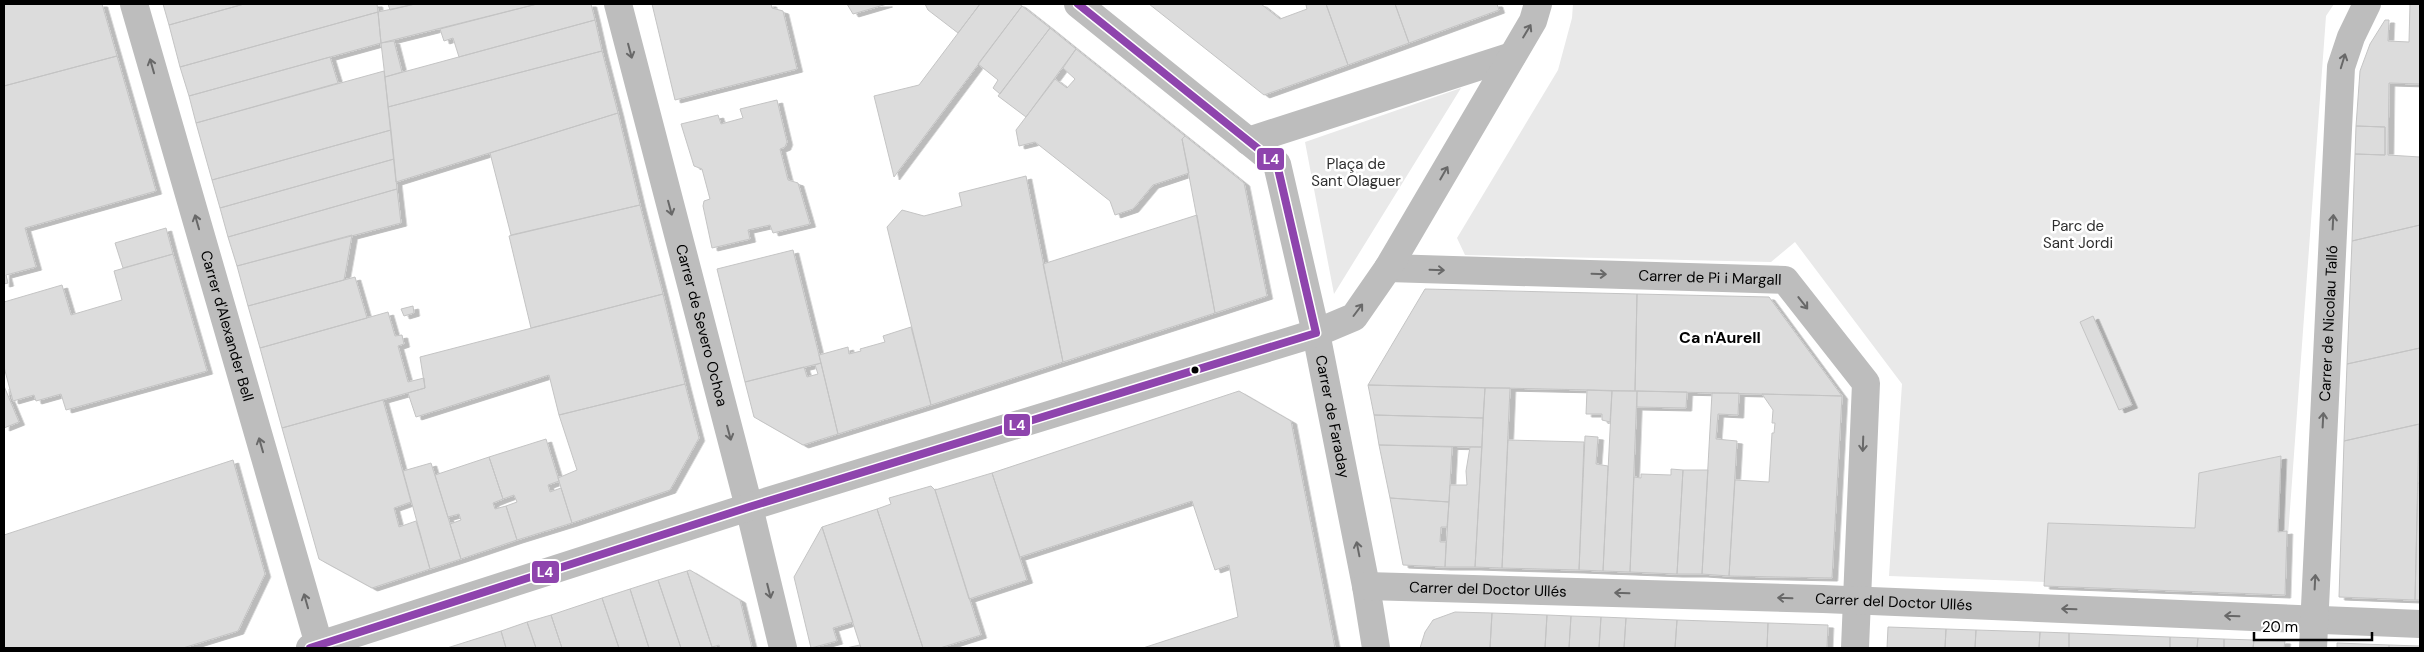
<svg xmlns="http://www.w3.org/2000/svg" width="2424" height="652" font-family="'DM Sans',sans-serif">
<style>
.green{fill:#e9e9e9}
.building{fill:#dcdcdc;stroke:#c4c4c4;filter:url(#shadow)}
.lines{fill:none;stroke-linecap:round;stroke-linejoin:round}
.minor{stroke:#bdbdbd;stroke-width:28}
.bus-1-casing{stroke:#fff;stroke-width:11}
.bus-1{stroke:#8e44ad;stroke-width:8}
.oneway{stroke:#686868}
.bus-dot{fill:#000;stroke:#fff;stroke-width:2}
.labels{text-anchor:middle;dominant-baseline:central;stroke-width:5;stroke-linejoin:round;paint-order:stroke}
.park-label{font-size:15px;fill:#2e2e2e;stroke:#fff}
.street-label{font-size:15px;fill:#000;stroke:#fff}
.neighbourhood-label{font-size:16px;font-weight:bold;fill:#000;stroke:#fff}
.line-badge{stroke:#fff;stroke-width:2}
.badge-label{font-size:14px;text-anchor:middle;font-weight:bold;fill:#fff}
</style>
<defs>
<filter id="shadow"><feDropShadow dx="5.5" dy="3" stdDeviation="0" flood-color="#0004"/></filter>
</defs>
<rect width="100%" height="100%" fill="#fff"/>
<path class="green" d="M1573,4h761l-8,12 -42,575 -395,-15 13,-192 -107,-142 -24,20 -306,-7 -8,-17 101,-168 14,-52z
M1461,88l-127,206 -29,-152z"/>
<path class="building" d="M4,4h98l15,52 -113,30z
M163,4h81l-75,21z
M244,4h133l1,8 -198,55 -11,-42z
M388,4h27l-25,6z
M415,4h122l-156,39 -3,-31z
M537,4h54l4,16 -136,37 -6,-19 -9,3 -4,-12z
M652,4h119l1,4 11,3 14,58 -122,31z
M847,4h40l-34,10z
M925,4h55l-22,29 -30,-23z
M980,4h39l3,2 -128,171 -20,-81 45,-11z
M1149,4h112l19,15 27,-10 -1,-4 4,-1h16l22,61 -84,30z
M1326,4h69l14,39 -61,22z
M1395,4h102l2,6 -90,33z
M2410,4h10v80l-31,-1 -1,72 32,2v68l-68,16 3,-87 30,1v-28l-29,-1 4,-55 10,-27 15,-24h4l-1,21 21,1z
M1022,6l28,22 -50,66 -7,-6 5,-8 -20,-16z
M378,12l3,31 -192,53 -9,-29z
M595,20l7,31 -214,56 -3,-30z
M1050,28l26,21 -50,68 -28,-21z
M394,41l8,31 -17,5 -4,-34z
M1076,49l109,87 -3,3 7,34 -36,12 -20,24 -18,6 -5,-14 -75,-59 -16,4 -3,-16 39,-51 12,9 8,-9 -12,-11z
M602,51l16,62 -222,69 -8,-75z
M117,56l39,135 -131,37 11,39 -30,8 2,8 -4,1v-198z
M330,57l8,26 -142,40 -7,-27z
M384,71l7,59 -179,50 -16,-57z
M777,100l10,42 -2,5 -5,2 8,31 10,3 12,41 -37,9 -3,-8 -22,5 2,9 -38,9 -9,-42 1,-5 6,-2 -8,-30 -8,-3 -13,-42 37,-9 3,9 22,-6 -3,-9z
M618,113l22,92 -129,30 -21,-82z
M2356,126l29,1v28l-30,-1z
M391,130l3,29 -174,49 -8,-28z
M1185,136l59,47 23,113 -52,17 -33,-174z
M394,159l3,30 -169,48 -8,-29z
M1026,176l37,186 -132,43 -44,-178 15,-17 22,6 38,-10 -3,-13z
M397,189l4,34 -164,43 -9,-29z
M640,205l23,89 -132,34 -22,-92z
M1197,215l18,98 -152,49 -20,-98z
M2420,225v123l-73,16 5,-123z
M166,228l7,26 -50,14 -8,-25z
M352,235l-8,45 -96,26 -11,-40z
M793,250l28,113 -76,19 -28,-113z
M173,254l34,117 -141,39 -5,-16 -25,7 -2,-6 -21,6 -9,-34v-65l58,-17 9,30 51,-15 -8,-29z
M355,277l12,41 -107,30 -12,-42z
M1425,289l212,5 -2,97 -267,-6z
M663,294l22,90 -126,31 -10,-40 -133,42 -8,-24 17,-5 -5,-31z
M1637,294l132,3 73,99 -207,-5z
M413,306l1,7 -10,3 -3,-7z
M388,312l7,24 7,-1 2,9 -6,2 10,36 16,-4 1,10 -143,40 -22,-80z
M2093,316l39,89 -13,5 -39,-88z
M911,327l20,78 -93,29 -19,-79 29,-8 1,7 12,-3 -1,-2 25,-7 -2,-6z
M2420,348v76l-76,17 3,-77z
M821,363l17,71 -35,11 -49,-28 -9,-35 59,-15 3,10 11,-3 -3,-9z
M685,384l14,54 -29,52 -98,33 -14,-45 19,-8 -18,-55z
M1368,385l117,3 -2,30 -109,-3z
M4,386l15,36 -15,6z
M1485,388h25l-8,180 -27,-1z
M1587,390l25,1 -2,31 -8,-2v-6h-16z
M1239,391l52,30 44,227h-192l95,-31 -9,-52 -14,5 -23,-69 -172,56 -28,-84z
M1612,391h25l-7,181 -27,-1z
M1637,391l50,1 -1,16 -49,-1z
M1712,393h27l-1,22 -20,-1 -2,25 21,2 -8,135 -27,-2z
M1762,394l80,2 -10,182 -103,-2 6,-96 34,2 3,-49h2l1,-10h-3l1,-13z
M383,400l28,102 -17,6 5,19 17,-6 14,48 -58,19 -53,-29 -37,-131z
M1374,415l109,3 -1,29 -103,-2z
M2419,424l-4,176 -76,-3 5,-156z
M1585,436l13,1 -2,27 12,2 -5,105 -24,-1z
M546,439l13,42 -11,4 2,7 11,-4 11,35 -55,17 -11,-34 11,-4 -3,-7 -11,4 -14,-42z
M1508,440l76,2 -5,128 -77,-2z
M1379,445l73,2 -3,55 -59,-4z
M1470,447h12l-7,120h-30l5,-82h17l-1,-14z
M2281,456l-3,76 9,-1 -2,64 -241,-9 4,-63 147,5 4,-55z
M489,457l14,42 -10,4 2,6 11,-3 11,34 -56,19 -11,-35 11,-4 -2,-6 -11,3 -13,-42z
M233,460l32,114 -27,57 -55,17h-179v-113z
M431,463l30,96 -31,10 -27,-98z
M1671,469l12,1 -6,104 -47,-2 4,-95 7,1v-4l30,1z
M1683,470h25l-6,104h-25z
M992,473l35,107 -58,19 -34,-109z
M2418,483h2v117h-5z
M931,486l4,4 46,145 -41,13h-17l-46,-139 14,-5 -2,-6z
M1390,498l59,4 -2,25h-6l-1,15h6l-1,25 -42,-2z
M877,509l46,139h-62l-39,-121z
M822,527l31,95 -20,6 4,13 -26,7 -17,-71z
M690,570l50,30 12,48h-32l-1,-3 -7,2 -25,-76z
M687,571l25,76v1h-31l-23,-68z
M658,580l23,68h-32l-19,-59z
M630,589l19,59h-30l-17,-50z
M602,598l17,50h-57l-11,-33z
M1455,612l37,1 -2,35h-70l5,-16 8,-12z
M1492,613l55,2 -2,33h-55z
M551,615l11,33h-26l-9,-26z
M1547,615l24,1 -2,32h-24z
M1571,616l30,1 -2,31h-30z
M1601,617l25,1 -2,30h-25z
M1626,618l51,2 -2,28h-51z
M1677,620l91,3 -1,25h-92z
M527,622l9,26h-30l-5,-17z
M1768,623l60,2 -1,23h-60z
M1888,627l58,2 -1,19h-58z
M1946,629l30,1 -1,18h-30z
M1976,630l64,2 -1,16h-64z
M501,631l5,17h-59z
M2040,632l29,1v15h-30z
M2069,633l101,4v11h-101z
M2170,637l28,1 -1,10h-27z
M2198,638l26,1v9h-27z
M2224,639l30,1 -1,8h-29z
M2254,640l31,1 -1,7h-31z
M2337,643l52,2v3h-52z
M860,645l1,3h-15z
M2389,645l31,1v2h-31z"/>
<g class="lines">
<g class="minor">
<path id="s1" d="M134,4l186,644"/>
<path id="s2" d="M618,4l131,503 34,141"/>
<path id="s3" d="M1078,4l199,160 39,169 50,253 10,62"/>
<path d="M1248,141l264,-85"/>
<path id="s4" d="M1388,268l397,12 81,103 -11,265"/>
<path id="s5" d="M1366,586l457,13 597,25"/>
<path d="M310,648l439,-141 567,-174 38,-16 34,-49 145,-247 5,-17"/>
<path id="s6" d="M2313,648l28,-581 10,-30 16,-33"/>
</g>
<defs>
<path id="bus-1" d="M310,648l439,-141 567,-174 -39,-169 -199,-160"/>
</defs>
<use href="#bus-1" class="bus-1-casing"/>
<use href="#bus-1" class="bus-1"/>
</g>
<defs><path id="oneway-shaft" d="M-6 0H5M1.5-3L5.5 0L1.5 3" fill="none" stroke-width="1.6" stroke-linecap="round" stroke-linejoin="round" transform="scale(1.25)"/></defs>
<g class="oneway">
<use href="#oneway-shaft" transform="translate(1527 31) rotate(-59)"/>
<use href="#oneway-shaft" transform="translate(630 51) rotate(75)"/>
<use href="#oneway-shaft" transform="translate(2343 61) rotate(-73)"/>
<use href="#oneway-shaft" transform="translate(152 66) rotate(-106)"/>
<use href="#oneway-shaft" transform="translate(1444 173) rotate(-60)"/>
<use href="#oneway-shaft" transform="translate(670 208) rotate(75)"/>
<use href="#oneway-shaft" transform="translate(197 222) rotate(-106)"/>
<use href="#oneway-shaft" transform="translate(2333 222) rotate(-87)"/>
<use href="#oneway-shaft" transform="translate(1437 270) rotate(2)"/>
<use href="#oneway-shaft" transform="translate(1599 274) rotate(2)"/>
<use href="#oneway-shaft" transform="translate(1803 303) rotate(52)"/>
<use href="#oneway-shaft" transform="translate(1358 310) rotate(-53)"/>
<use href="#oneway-shaft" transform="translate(2323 420) rotate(-87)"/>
<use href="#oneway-shaft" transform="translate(729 433) rotate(75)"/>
<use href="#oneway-shaft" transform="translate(1863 444) rotate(92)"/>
<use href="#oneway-shaft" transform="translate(261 445) rotate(-106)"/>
<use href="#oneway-shaft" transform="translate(1358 549) rotate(-101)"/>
<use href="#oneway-shaft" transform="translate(2315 582) rotate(-87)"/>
<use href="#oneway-shaft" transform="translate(769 591) rotate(76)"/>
<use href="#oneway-shaft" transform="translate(1622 593) rotate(-178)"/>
<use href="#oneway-shaft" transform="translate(1785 598) rotate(-178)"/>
<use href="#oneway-shaft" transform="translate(306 601) rotate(-106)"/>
<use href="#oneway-shaft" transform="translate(2069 609) rotate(-178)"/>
<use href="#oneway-shaft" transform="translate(2232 616) rotate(-178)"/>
</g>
<circle class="bus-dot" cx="1195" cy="370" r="4.5"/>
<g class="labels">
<g class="park-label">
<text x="1356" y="164">Plaça de<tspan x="1356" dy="17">Sant Olaguer</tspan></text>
<text x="2078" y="226">Parc de<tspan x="2078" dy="17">Sant Jordi</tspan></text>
</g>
<g class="street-label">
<text stroke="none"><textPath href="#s4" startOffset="322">Carrer de Pi i Margall</textPath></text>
<text stroke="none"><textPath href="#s6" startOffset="325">Carrer de Nicolau Talló</textPath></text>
<text stroke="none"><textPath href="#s1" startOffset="335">Carrer d'Alexander Bell</textPath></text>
<text stroke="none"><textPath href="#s2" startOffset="332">Carrer de Severo Ochoa</textPath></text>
<text stroke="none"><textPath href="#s3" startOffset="514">Carrer de Faraday</textPath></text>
<text stroke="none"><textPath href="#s5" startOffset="122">Carrer del Doctor Ullés</textPath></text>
<text stroke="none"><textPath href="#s5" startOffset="528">Carrer del Doctor Ullés</textPath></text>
</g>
<g class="neighbourhood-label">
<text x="1720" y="337">Ca n'Aurell</text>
</g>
</g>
<g class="line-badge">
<rect x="1256" y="147" width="29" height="24" rx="5" fill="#8e44ad"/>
<rect x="1003" y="413" width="28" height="24" rx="5" fill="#8e44ad"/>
<rect x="531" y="560" width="29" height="24" rx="5" fill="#8e44ad"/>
</g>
<g class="badge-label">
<text x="1271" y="164">L4</text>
<text x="1017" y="430">L4</text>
<text x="545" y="577">L4</text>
</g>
<rect width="2424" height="652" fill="none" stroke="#000000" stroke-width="10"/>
<path d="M2254 632v8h118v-8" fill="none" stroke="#000000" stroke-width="2.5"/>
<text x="2262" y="632" font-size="15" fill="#000000" stroke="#ffffff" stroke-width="4" paint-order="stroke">20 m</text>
</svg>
